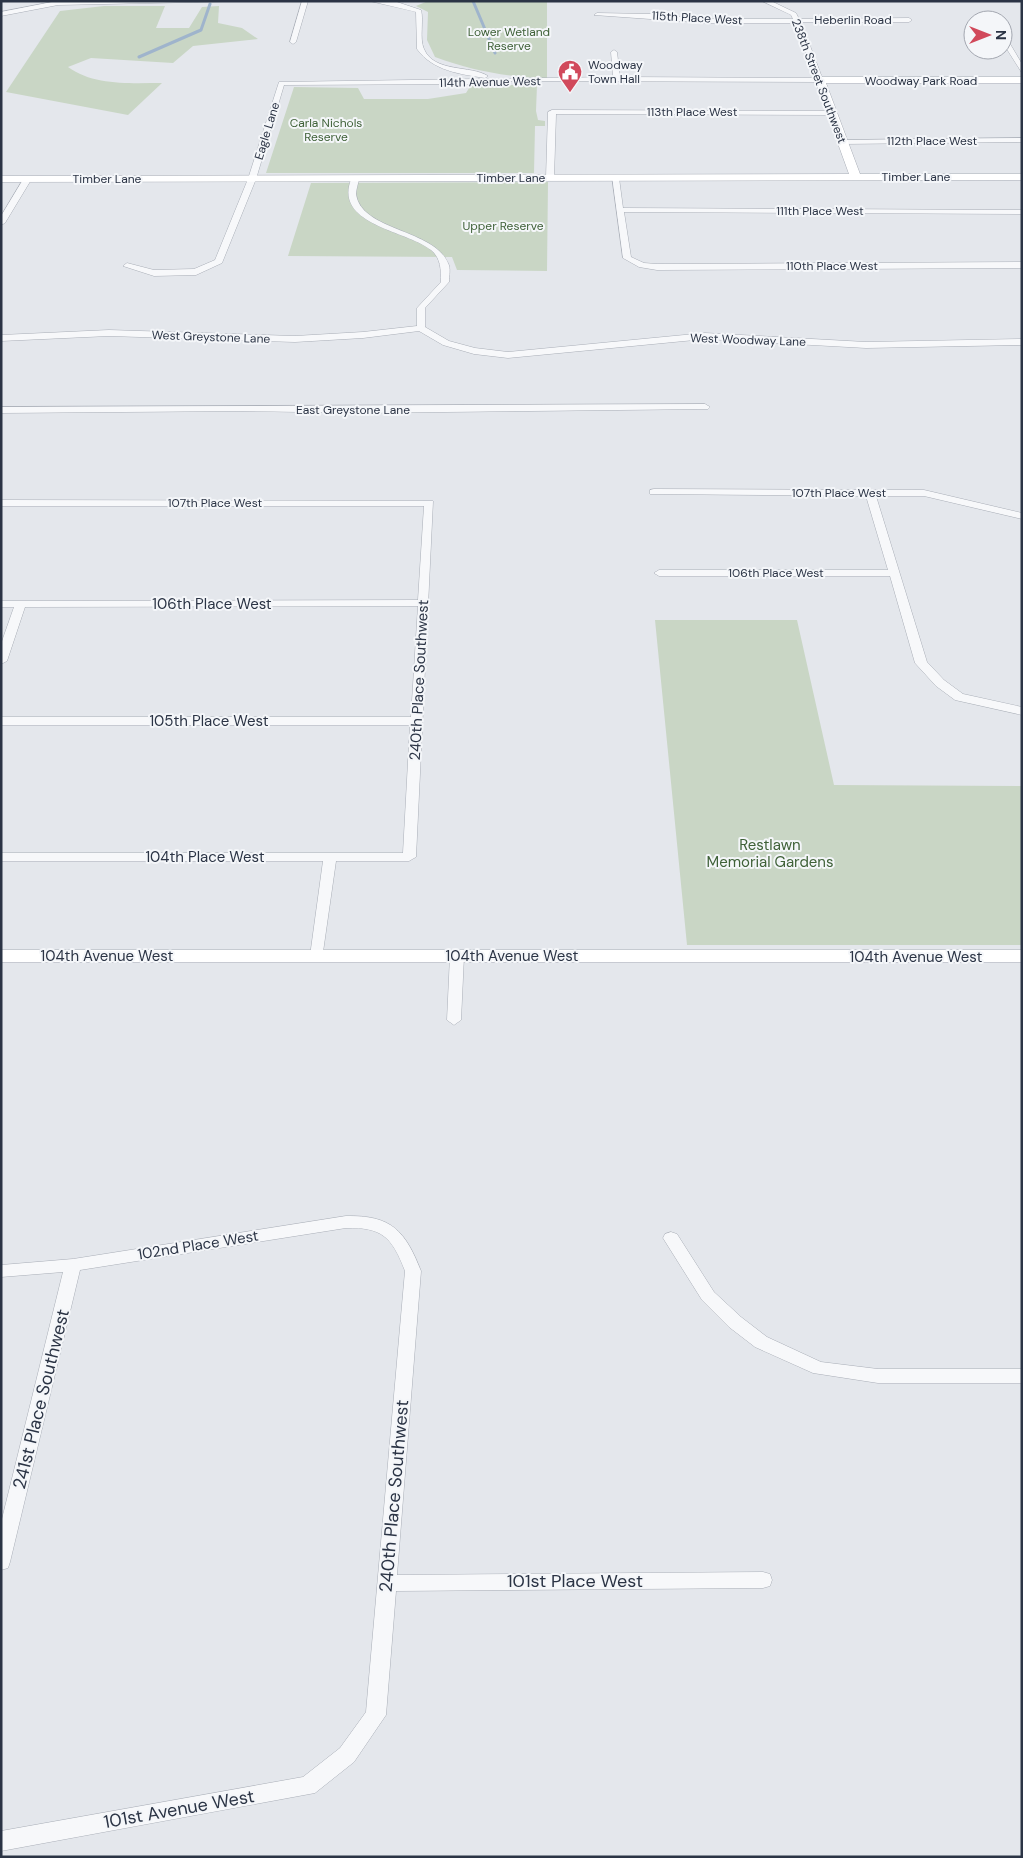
<svg xmlns="http://www.w3.org/2000/svg" width="1023" height="1858" font-family="'DM Sans',sans-serif">
<style>
.green{fill:#c9d6c5}
.lines{fill:none;stroke-linecap:round;stroke-linejoin:round}
.stream{stroke:#9fb4cc;stroke-width:3}
.street-casing{stroke:#a9aeb7;stroke-width:1}
.secondary-casing{stroke:#a9aeb7;stroke-width:1}
.street{fill:#f7f8fa;fill-rule:evenodd}
.secondary{fill:#fff;fill-rule:evenodd}
.labels{text-anchor:middle;dominant-baseline:central;stroke-width:4;stroke-linejoin:round;paint-order:stroke}
.far-street-label{font-size:12px;fill:#2b3445;stroke:#f4f6f9}
.far-park-label{font-size:12px;fill:#3f6138;stroke:#f4f6f9}
.far-poi-label{font-size:12px;fill:#2b3445;stroke:#f4f6f9;text-anchor:start}
.street-label{font-size:15px;fill:#2b3445;stroke:#f4f6f9}
.park-label{font-size:15px;fill:#3f6138;stroke:#f4f6f9}
.near-street-label{font-size:18px;fill:#2b3445;stroke:#f4f6f9}
</style>
<rect width="100%" height="100%" fill="#e4e7ec"/>
<path class="green" d="M428,1h119v77c-41,-1 -73,-7 -112,-21l-8,-17 1,-28 -12,-6z
M104,6h61l-9,22h33l13,-21 17,-1 -1,17 24,5 16,11 -65,7 -20,17 -82,-5 -23,9c26,19 62,16 94,16l-34,32 -122,-23 54,-81z
M471,85h66l-1,26 2,9 7,1v5h-10l-1,47h-268l28,-86 64,1 6,11h64l38,-6z
M548,182l-1,89 -90,-1 -5,-13 -164,-1 23,-73z
M655,620h142l37,165 188,1v159h-335z"/>
<g class="lines">
<path class="stream" d="M473,1l22,52
M139,57l62,-27 9,-26"/>
<defs>
<path id="street" d="M57,1h188l-187,4 -57,11v-4z
M302,1h6l-12,41 -3,2 -3,-2z
M370,1l27,1 24,8c3,11 -2,28 3,39 10,24 47,16 64,27l-3,2c-25,-4 -52,-7 -68,-29l-1,-37z
M762,1h9l25,12 3,6 110,-1 3,2 -3,2h-108l22,58 -3,2 -311,-1 -37,3 -188,1 -28,94 -34,84 -26,12 -42,1 -31,-10 4,-3 27,7 40,-1 21,-9 33,-81 31,-97 334,-5 -2,-25 3,-2 3,2 3,25 196,1 -22,-55h-87l-113,-8 3,-2 53,1 57,5h86l-2,-4z
M1003,35l3,2 16,27v9l-19,-30z
M552,110l280,1 4,2 -4,2 -276,-1 -2,64 -4,2 -4,-2 2,-66z
M1022,138v4l-180,2 -4,-2 4,-2z
M612,176l7,2 4,30 399,2v4l-398,-2 7,45 13,6 13,1 365,-2v6l-365,2 -18,-3 -16,-9z
M352,177l7,2c-1,5 -3,11 -3,15 5,37 78,35 92,69 3,5 1,13 1,19l-24,26v19l24,14 26,7 33,4 197,-19 161,9 156,-3v6l-156,3 -161,-9 -197,19 -34,-4 -31,-9 -24,-14 -56,7 -68,4 -186,-6 -108,5v-6l108,-5 186,6 68,-4 54,-6v-18l24,-26c0,-12 0,-24 -10,-32 -24,-20 -100,-25 -79,-73z
M24,178l7,2 -26,43 -4,2v-9z
M705,404l5,3 -2,2 -349,4 -114,-2 -244,2v-6z
M654,489l270,1 98,23v6l-98,-23h-48l51,166 17,18 19,14 59,13v8l-67,-15 -19,-14 -21,-23 -25,-87h-231l-5,-3 5,-3h229l-22,-74 -216,-2v-4z
M1,500l432,1 -17,356 -7,4h-73l-14,98 -5,1 -7,-4 13,-95h-322v-8h402l7,-128h-409v-8h410l7,-111 -393,1 -18,54 -6,3v-20l13,-37h-13v-6l417,-1 6,-94h-423z
M457,952l7,4 -3,64 -7,5 -7,-5 3,-64z
M346,1216c45,-1 59,14 75,55l-24,304 366,-3 7,2 2,6 -2,6 -7,2 -367,3 -10,124 -32,47 -39,31 -314,58v-20l302,-54 37,-29 26,-36 39,-441c-13,-34 -23,-44 -59,-43l-266,42 -70,292 -2,6 -7,2v-47l62,-251 -62,5v-12l72,-6z
M671,1232l6,2 37,58 27,25 26,20 54,25 57,7h144v14h-144l-65,-10 -58,-26 -26,-20 -27,-27 -39,-62 2,-4z"/>
<path id="secondary" d="M820,77h202v6h-196l34,91h162v6l-1021,2v-6l848,-2 -34,-94z
M1,950h1021v12h-1021z"/>
</defs>
<use href="#street" class="street-casing"/>
<use href="#secondary" class="secondary-casing"/>
<use href="#street" class="street"/>
<use href="#secondary" class="secondary"/>
</g>
<defs>
<symbol id="civic-pin" viewBox="-11 -11 22 30"><path d="M0 17L-7.5 6A9.5 9.5 0 1 1 7.5 6Z" fill="#d1495b" stroke="#f4f6f9"/><path d="M-.6-6.5H3V-4.5H.6V-3L4-1V1h2V6H-6V1h2V-1L-.6-3ZM-1.2 2.5V6h2.4V2.5Z" fill="#fff"/></symbol>
</defs>
<g fill-rule="evenodd">
<use href="#civic-pin" x="556" y="58" width="28" height="38"/>
</g>
<g class="labels">
<g class="far-street-label">
<text transform="translate(697 18) rotate(3)">115th Place West</text>
<text x="853" y="20">Heberlin Road</text>
<text transform="translate(819 81) rotate(69)">238th Street Southwest</text>
<text x="921" y="81">Woodway Park Road</text>
<text transform="translate(490 82) rotate(-1)">114th Avenue West</text>
<text x="692" y="112">113th Place West</text>
<text transform="translate(267 131) rotate(-73)">Eagle Lane</text>
<text x="932" y="141">112th Place West</text>
<text x="916" y="177">Timber Lane</text>
<text x="511" y="178">Timber Lane</text>
<text x="107" y="179">Timber Lane</text>
<text x="820" y="211">111th Place West</text>
<text x="832" y="266">110th Place West</text>
<text transform="translate(211 337) rotate(2)">West Greystone Lane</text>
<text transform="translate(748 340) rotate(2)">West Woodway Lane</text>
<text x="353" y="410">East Greystone Lane</text>
<text x="839" y="493">107th Place West</text>
<text x="215" y="503">107th Place West</text>
<text x="776" y="573">106th Place West</text>
</g>
<g class="far-park-label">
<text x="509" y="32">Lower Wetland<tspan x="509" dy="14">Reserve</tspan></text>
<text x="326" y="123">Carla Nichols<tspan x="326" dy="14">Reserve</tspan></text>
<text x="503" y="226">Upper Reserve</text>
</g>
<g class="far-poi-label">
<text x="588" y="65">Woodway<tspan x="588" dy="14">Town Hall</tspan></text>
</g>
<g class="street-label">
<text x="212" y="604">106th Place West</text>
<text transform="translate(419 680) rotate(-87)">240th Place Southwest</text>
<text x="209" y="721">105th Place West</text>
<text x="205" y="857">104th Place West</text>
<text x="107" y="956">104th Avenue West</text>
<text x="512" y="956">104th Avenue West</text>
<text x="916" y="957">104th Avenue West</text>
<text transform="translate(198 1245) rotate(-9)">102nd Place West</text>
</g>
<g class="park-label">
<text x="770" y="845">Restlawn<tspan x="770" dy="17">Memorial Gardens</tspan></text>
</g>
<g class="near-street-label">
<text transform="translate(41 1399) rotate(-76)">241st Place Southwest</text>
<text transform="translate(394 1496) rotate(-85)">240th Place Southwest</text>
<text x="575" y="1581">101st Place West</text>
<text transform="translate(179 1809) rotate(-10)">101st Avenue West</text>
</g>
</g>
<rect width="1023" height="1858" fill="none" stroke="#2b3445" stroke-width="5"/>
<g transform="translate(988 35) rotate(90)"><circle r="24" fill="#f4f6f9" stroke="#a4a8b1"/>
<path d="M0-4L9 19L0 12L-9 19Z" fill="#d1495b"/>
<text y="-8" font-size="14" font-weight="bold" text-anchor="middle" fill="#2b3445">N</text>
</g>
</svg>
